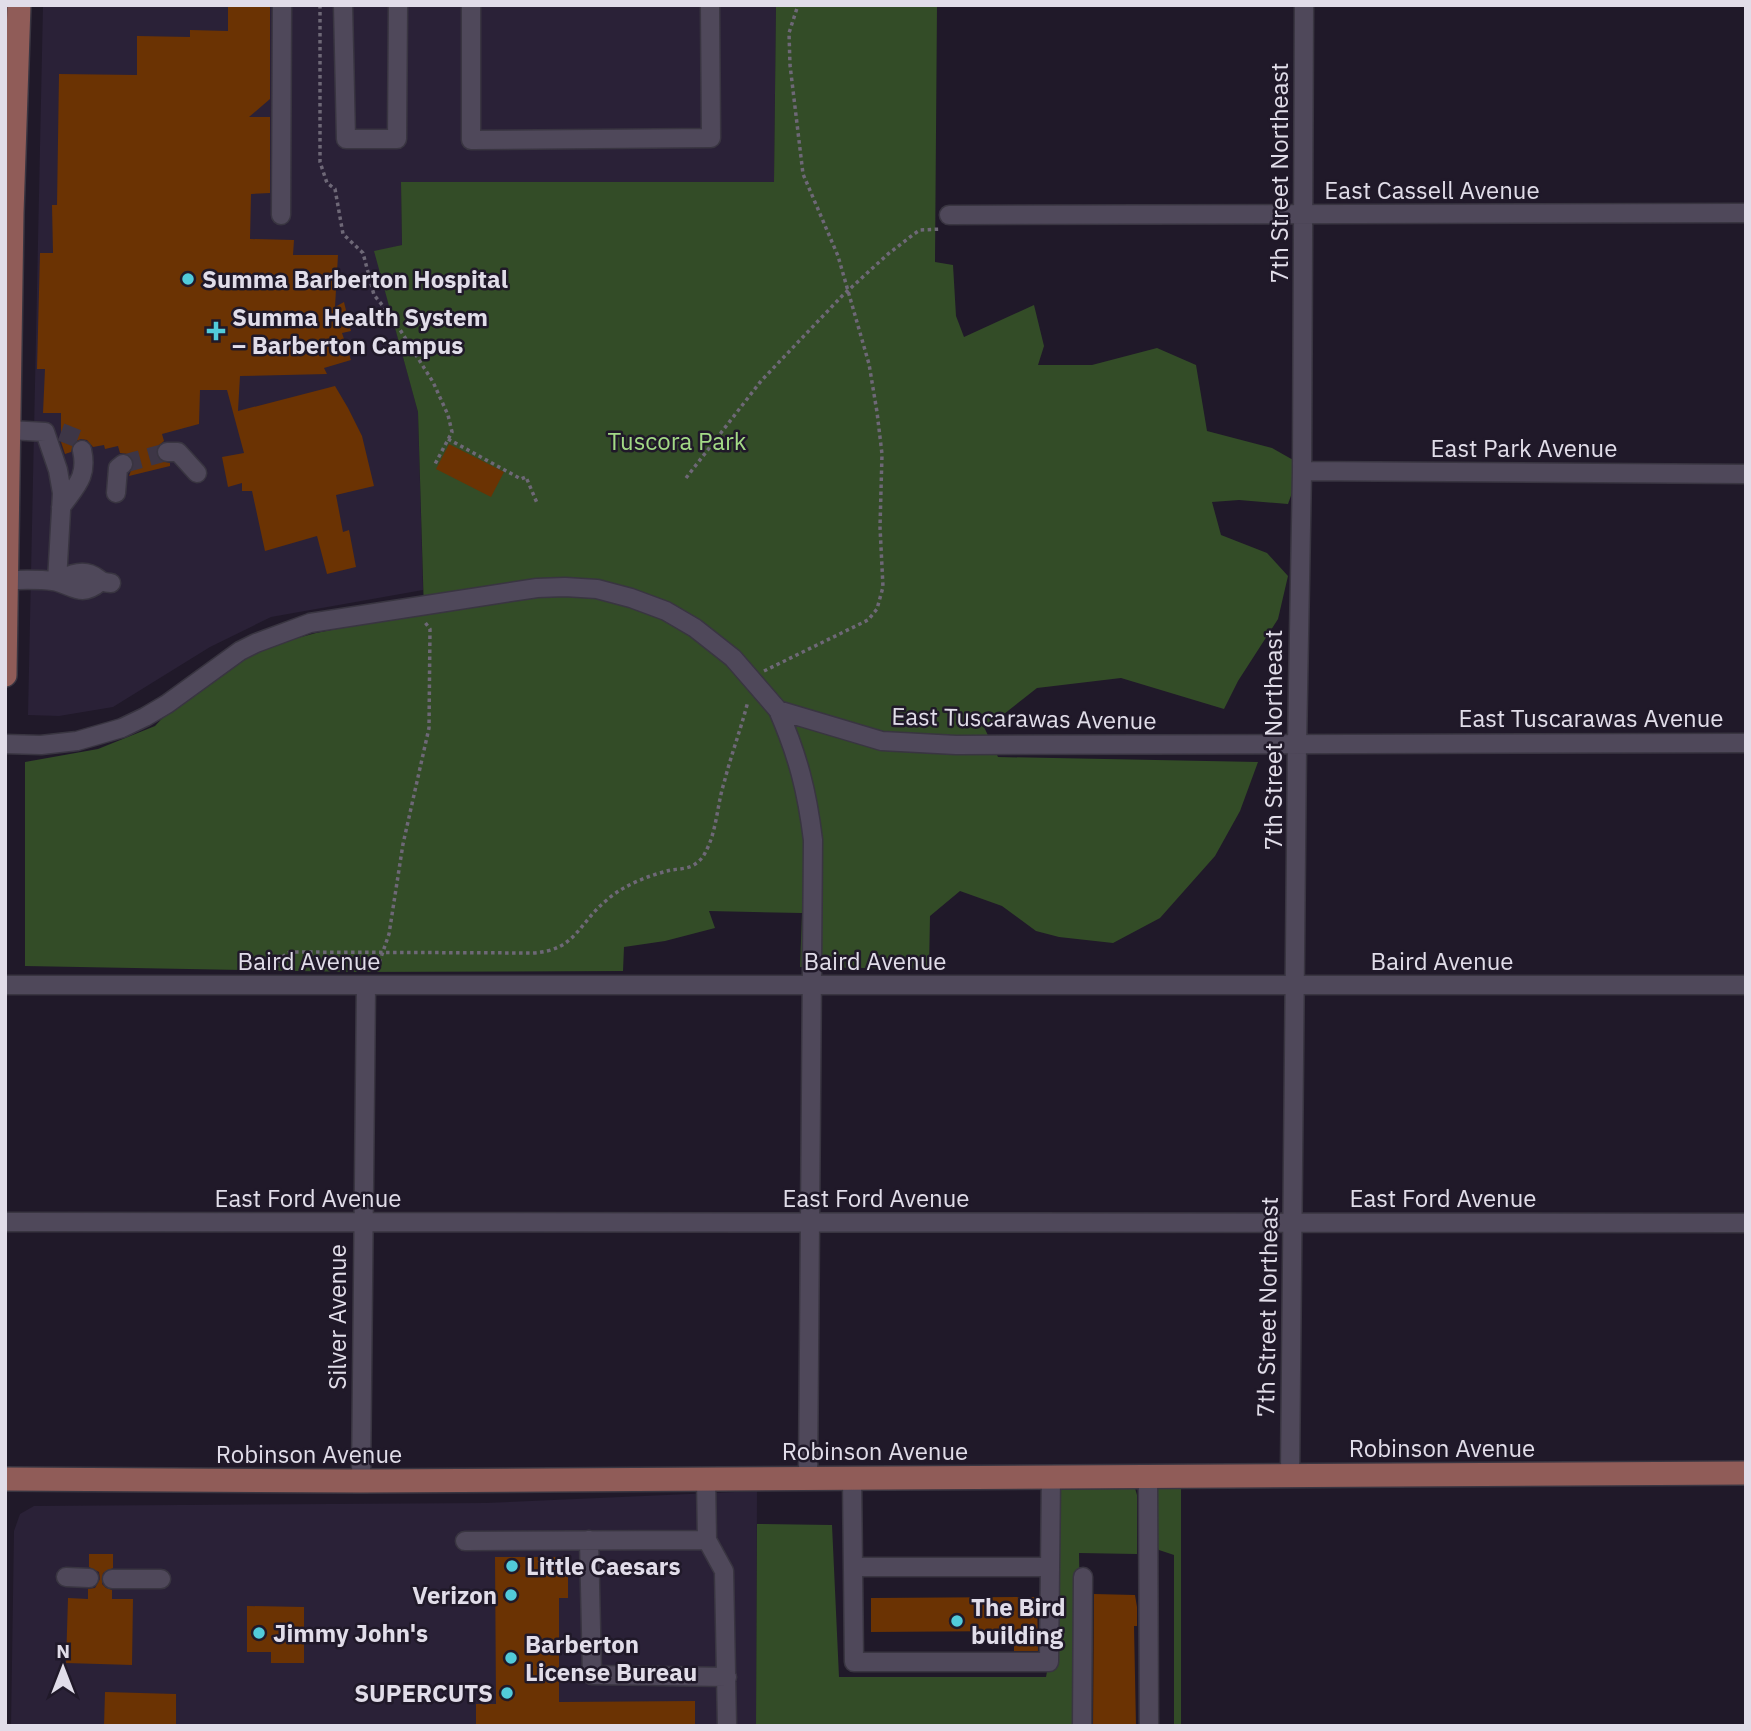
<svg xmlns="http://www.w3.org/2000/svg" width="1751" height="1731" font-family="'IBM Plex Sans',sans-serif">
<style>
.built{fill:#2a2137}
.green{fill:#334c27}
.building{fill:#6b3303}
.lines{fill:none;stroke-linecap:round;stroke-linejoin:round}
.minor-tunnel{stroke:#3d3646;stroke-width:18;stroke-dasharray:18 9;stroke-linecap:butt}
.minor-casing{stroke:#393541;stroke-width:21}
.major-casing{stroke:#393541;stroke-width:26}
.path{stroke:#6e6877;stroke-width:3.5;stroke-dasharray:3.5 3.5;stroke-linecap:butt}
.minor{stroke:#4f485a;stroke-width:18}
.major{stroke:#905c58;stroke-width:23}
.poi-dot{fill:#52cbda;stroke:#201929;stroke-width:2.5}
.labels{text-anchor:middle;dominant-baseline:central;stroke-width:5;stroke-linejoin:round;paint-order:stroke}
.street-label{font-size:24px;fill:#e1dde9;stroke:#201929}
.poi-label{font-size:24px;font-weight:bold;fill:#e1dde9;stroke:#201929;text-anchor:start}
.park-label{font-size:24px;fill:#a3da86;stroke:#201929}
</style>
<rect width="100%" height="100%" fill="#201929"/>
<path class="built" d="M43,5h733l-2,177h-373l1,63 -27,7 43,160 5,178 -152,27 -61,30 -97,60 -54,9 -31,-1z
M757,1491l-1,235h-745l3,-195 6,-17 14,-8 452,-3z"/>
<path class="green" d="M776,5h161l-2,257 18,3 3,51 8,21 70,-32 10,41 -6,19h54l65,-17 39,17 11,66 65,17 30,17 -14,39 -49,-4 -27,2 9,33 46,18 21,23 -10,43 -40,62 -14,28 -103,-31 -84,10 -52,41 13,28 260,5 -18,49 -25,45 -55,62 -47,25 -54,-6 -23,-6 -34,-25 -42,-15 -30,25 -1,53 -129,-2 2,-54 -93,-2 6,17 -50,13 -41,6 -1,24 -270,1 -328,-6v-204l73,-13 57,-23 18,-19 80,-57 63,-17 108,-21 -6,-200 -44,-161 28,-6 -1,-63h373z
M1134,1485l3,10v59l-58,-1 3,173h-326l1,-202 75,1 7,152h207l14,-75 -2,-109 3,-7z
M1160,1485h21v241h-7v-171l-15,-5 -3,-4v-52z"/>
<path class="building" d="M270,5v94l-21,18h21v76l-19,1 -1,45 44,1 -1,15h45l-3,52 9,-5 7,29 -9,2 9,27 -27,8 3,6 -87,2 -2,35 97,-25 13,22 14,28 12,50 -38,9 7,37 6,-2 7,37 -29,7 -10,-38 -52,15 -13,-60h-10v-8l-14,4 -6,-30 22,-4 -17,-63h-27l-1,34 -37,10 2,7 -6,5 -2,7 5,8 9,2v3l-41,10 5,-14 -6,-8 -8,-1 -2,-7 -13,3 -1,-4 -11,2 -6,-7 -6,-1 -7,3 -3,10 -6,2 -4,-12v-29h-18l2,-44h-8l3,-116h13l-1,-48h5l2,-131 78,1v-39l53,1v-7l38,1v-25z
M449,444l55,28 -13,25 -55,-28z
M89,1554h24v14l-10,5 -1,11 4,4 6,2v9h21l-1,66 -66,-2 2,-65 20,1v-10l7,-1 5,-9 -1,-7 -10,-5z
M495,1557h73v41h-9v104l136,-1v25h-219v-22h20z
M1094,1594l41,1 2,12v19h-3l2,100h-43z
M1037,1597l1,54h-24v-20l-143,1v-34z
M247,1606l57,1v56h-33v-11h-24z
M105,1692l71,2v32h-72z"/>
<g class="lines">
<path class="minor-tunnel" d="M61,432l18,7 3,11
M123,464l44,-12"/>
<defs>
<path id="minor" d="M343,5l3,134h51l1,-134
M471,5v135l240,-2 -1,-133
M281,215l1,-210
M949,215l797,-2
M9,430l36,2 13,38 4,23 -5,88
M167,452h11l19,21
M1302,471l444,3
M116,493l2,-25 5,-4
M61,507c15,-21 27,-30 21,-57
M7,580c15,0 31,-1 46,1 19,3 27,18 47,1
M57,581c10,-5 22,-11 33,-7 11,4 7,8 21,9
M778,710c20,46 29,81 35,130l-5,638
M5,744l36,1 36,-4 45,-13 23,-11 22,-13 73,-53 16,-8 54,-20 227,-35 28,-1 32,2 34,9 35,13 29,17 38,30 45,52 104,31 74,4 790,-2
M5,985h1741
M5,1222l1741,1
M1148,1475l1,251
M1290,1475l7,-731 5,-273 2,-466
M852,1477l2,185h195l2,-185
M361,1481l5,-496
M589,1540l3,135 135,2
M707,1540l17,31 3,155
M465,1541l242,-1 -1,-62
M853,1567h197
M66,1577l23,1
M112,1579h49
M1082,1726l1,-149"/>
<path id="major" d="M5,675l7,-462 7,-208
M5,1479l356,2 1385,-8"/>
</defs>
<use href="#minor" class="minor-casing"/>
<use href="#major" class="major-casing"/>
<path class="path" d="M320,5v157l7,21 8,6 8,45 20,19 11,42 18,22 41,65 15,33 4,17 -18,34
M448,439l73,40 5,-2 11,26
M686,478l75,-97 81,-85 46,-42 26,-20 6,-4 21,-1
M764,671l104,-51 9,-11 6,-22 -3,-60 2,-73 -5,-42 -8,-48 -31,-108 -35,-82 -13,-109 -1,-32 9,-28
M276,969c2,-9 6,-13 14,-17l243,1c44,-3 44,-29 75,-54 16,-14 42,-24 63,-29 7,-1 14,-1 21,-4 7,-4 11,-8 14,-15 11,-21 11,-46 18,-68 7,-28 17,-54 24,-82
M377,969l12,-35 14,-90 26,-116 1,-99 -6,-8"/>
<use href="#minor" class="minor"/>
<use href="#major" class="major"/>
</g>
<g class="poi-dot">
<circle cx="188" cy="279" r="7"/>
<path d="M212.5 320.5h7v7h7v7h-7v7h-7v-7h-7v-7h7z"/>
<circle cx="512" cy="1566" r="7"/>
<circle cx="511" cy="1595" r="7"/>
<circle cx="957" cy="1621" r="7"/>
<circle cx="259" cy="1633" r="7"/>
<circle cx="511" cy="1658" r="7"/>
<circle cx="507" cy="1693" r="7"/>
</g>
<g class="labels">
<g class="street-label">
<text transform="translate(1279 173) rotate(-90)">7th Street Northeast</text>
<text x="1432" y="190">East Cassell Avenue</text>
<text x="1524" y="448">East Park Avenue</text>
<text transform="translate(1024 718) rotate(1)">East Tuscarawas Avenue</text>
<text x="1591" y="718">East Tuscarawas Avenue</text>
<text transform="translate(1273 740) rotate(-90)">7th Street Northeast</text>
<text x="309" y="961">Baird Avenue</text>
<text x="875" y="961">Baird Avenue</text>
<text x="1442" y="961">Baird Avenue</text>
<text x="308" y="1198">East Ford Avenue</text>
<text x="876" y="1198">East Ford Avenue</text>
<text x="1443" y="1198">East Ford Avenue</text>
<text transform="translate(1267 1307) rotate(-89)">7th Street Northeast</text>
<text transform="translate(337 1317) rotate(-90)">Silver Avenue</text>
<text x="1442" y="1448">Robinson Avenue</text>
<text x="875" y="1451">Robinson Avenue</text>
<text x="309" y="1454">Robinson Avenue</text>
</g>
<g class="poi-label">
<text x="202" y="279">Summa Barberton Hospital</text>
<text x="232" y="317">Summa Health System<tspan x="232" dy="28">– Barberton Campus</tspan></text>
<text x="526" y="1566">Little Caesars</text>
<text x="497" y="1595" text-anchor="end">Verizon</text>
<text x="971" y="1607">The Bird<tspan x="971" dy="28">building</tspan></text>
<text x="273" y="1633">Jimmy John's</text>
<text x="525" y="1644">Barberton<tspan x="525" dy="28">License Bureau</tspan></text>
<text x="493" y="1693" text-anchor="end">SUPERCUTS</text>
</g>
<g class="park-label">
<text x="677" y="441">Tuscora Park</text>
</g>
</g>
<rect width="1751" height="1731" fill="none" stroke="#e1dde9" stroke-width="14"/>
<g transform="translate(63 1668)" stroke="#201929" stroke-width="5" paint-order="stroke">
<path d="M0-5L12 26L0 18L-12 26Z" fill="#e1dde9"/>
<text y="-10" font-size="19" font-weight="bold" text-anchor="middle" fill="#e1dde9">N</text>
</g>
</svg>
